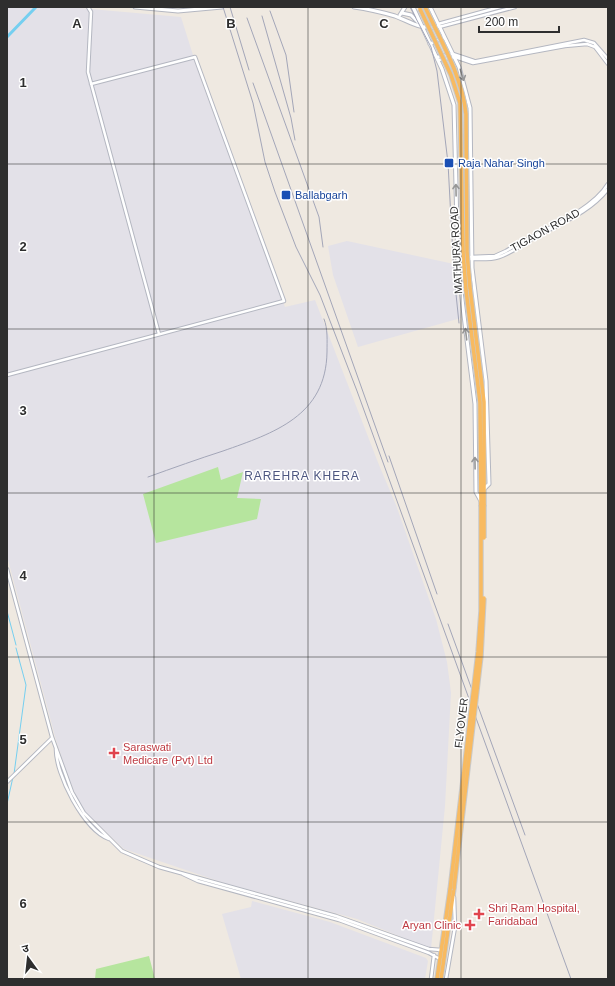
<svg xmlns="http://www.w3.org/2000/svg" width="615" height="986" font-family="Helvetica,'Noto Sans Devanagari',sans-serif">
<style>
.industrial{fill:#e3e1e8}
.green{fill:#b6e59e}
.lines{fill:none;stroke-linecap:round;stroke-linejoin:round}
.stream{stroke:#75cff0;stroke-width:1}
.canal{stroke:#75cff0;stroke-width:3}
.tertiary-casing{stroke:#b4b7c1;stroke-width:4.5}
.secondary-casing{stroke:#b4b7c1;stroke-width:5}
.trunk-casing{stroke:#c9c9c9;stroke-width:5.5}
.tertiary{stroke:#fff;stroke-width:2.5}
.secondary{stroke:#fff;stroke-width:3}
.trunk{stroke:#f8ba60;stroke-width:3.5}
.rail{stroke:#a3a6b8;stroke-width:1}
.trunk-bridge-casing{stroke:#c9c9c9;stroke-width:5.5;stroke-linecap:butt}
.trunk-bridge{stroke:#f8ba60;stroke-width:3.5}
.oneway{stroke:#969696}
.grid{fill:none;stroke:#2e2e2e;stroke-width:1;stroke-opacity:0.55}
.transit-dot{fill:#1a4fb4;stroke:#fff;stroke-width:1.5}
.health-dot{fill:#e0444e;stroke:#fff;stroke-width:1.5}
.labels{text-anchor:middle;dominant-baseline:central;stroke-width:3;stroke-linejoin:round;paint-order:stroke}
.transit-label{font-size:11px;fill:#164399;stroke:#fff;text-anchor:start}
.street-label{font-size:11px;fill:#2e2e2e;stroke:#fff}
.health-label{font-size:11px;fill:#be3a42;stroke:#fff;text-anchor:start}
.neighbourhood-label{font-size:12px;letter-spacing:1px;fill:#4d5680;stroke:#fff}
.grid-label{font-size:13px;text-anchor:middle;font-weight:bold;fill:#2e2e2e;stroke:#fff;stroke-width:3;stroke-linejoin:round;paint-order:stroke}
</style>
<rect width="100%" height="100%" fill="#efe9e1"/>
<path class="industrial" d="M7,7h61l113,10 18,57 86,233 30,-7 64,165 17,40 40,114 11,43 4,31 -6,113 -14,143 -74,-30 -133,-36 -100,-34 -43,-41 -13,-32 -12,-36 -49,-184z
M347,241l107,23 7,54 -103,29 -25,-72 -5,-29z
M252,901l78,21 96,36 2,3 -3,18h-184l-19,-65 29,-7z"/>
<path class="green" d="M218,467l3,13 22,-8 -6,26 24,1 -4,20 -101,24 -13,-49z
M149,956l6,23h-60l1,-10z"/>
<g class="lines">
<path class="stream" d="M7,611l9,34
M14,774l12,-89 -10,-37
M7,804l6,-27"/>
<path class="canal" d="M7,37l29,-30"/>
<defs>
<path id="tertiary" d="M88,7l3,5 -3,60 71,262
M438,24l62,-17
M439,27l76,-20
M437,57l16,-3 21,7
M438,60l17,-3 18,6 92,-17 22,-2 8,3 13,17
M472,62l112,-22 10,3 14,16
M471,257l24,-1 11,-5c29,-18 85,-38 102,-67
M471,259c9,0 19,1 28,-2 13,-4 23,-13 35,-19 26,-15 54,-24 74,-49
M7,375l277,-74 -89,-244 -104,27
M7,569l45,168 20,55 12,21 38,38 37,16 177,49 93,33 12,1
M56,748c-1,26 28,82 53,91
M7,782l45,-44
M183,874l15,7 141,39 90,33 11,6
M431,979l3,-24
M446,979l9,-52 -1,-30"/>
<path id="secondary" d="M135,7l43,4 44,-4
M354,7c14,2 27,5 41,9 16,6 24,13 42,11
M413,7l29,62 12,36 4,162 17,137 1,88 5,9
M430,7l29,60 11,41 2,160 14,113 3,103 -5,5
M402,13l9,2 7,7
M400,15l5,-8
M430,44l14,-7"/>
<path id="trunk" d="M470,288l14,114v103
M466,290l14,112 1,103
M437,979l13,-89
M441,979l13,-91"/>
</defs>
<use href="#tertiary" class="tertiary-casing"/>
<use href="#secondary" class="secondary-casing"/>
<use href="#trunk" class="trunk-casing"/>
<use href="#tertiary" class="tertiary"/>
<use href="#secondary" class="secondary"/>
<use href="#trunk" class="trunk"/>
<path class="rail" d="M223,7l30,96 12,59 10,30 21,55 24,48 37,96 214,588
M230,7l19,63
M410,7l21,40 6,24 11,92 6,112 5,48
M270,11l16,44 8,57
M262,16l29,102 4,22
M247,18l72,199 4,30
M253,83l135,379
M389,456l48,138
M148,477c25,-9 50,-18 75,-26 51,-18 103,-35 104,-99 0,-11 1,-23 -3,-33
M448,624l77,211"/>
<defs>
<path id="trunk-bridge" d="M425,7c16,34 37,69 41,107l1,138 3,36
M420,9l31,66 9,28 3,149 3,38
M484,505v33
M454,888l27,-232 3,-58
M450,890l28,-238 3,-41v-106"/>
</defs>
<use href="#trunk-bridge" class="trunk-bridge-casing"/>
<use href="#trunk-bridge" class="trunk-bridge"/>
</g>
<defs><path id="oneway-shaft" d="M-6 0H5M1.5-3L5.5 0L1.5 3" fill="none" stroke-width="1.6" stroke-linecap="round" stroke-linejoin="round"/></defs>
<g class="oneway">
<use href="#oneway-shaft" transform="translate(462 75) rotate(73)"/>
<use href="#oneway-shaft" transform="translate(456 190) rotate(-91)"/>
<use href="#oneway-shaft" transform="translate(466 334) rotate(-97)"/>
<use href="#oneway-shaft" transform="translate(475 463) rotate(-91)"/>
</g>
<path class="grid" d="M154,7v972M308,7v972M461,7v972M7,164h601M7,329h601M7,493h601M7,657h601M7,822h601"/>
<g class="transit-dot">
<rect x="444" y="158" width="10" height="10" rx="2"/>
<rect x="281" y="190" width="10" height="10" rx="2"/>
</g>
<g class="health-dot">
<path d="M112 747h4v4h4v4h-4v4h-4v-4h-4v-4h4z"/>
<path d="M477 908h4v4h4v4h-4v4h-4v-4h-4v-4h4z"/>
<path d="M468 919h4v4h4v4h-4v4h-4v-4h-4v-4h4z"/>
</g>
<g class="labels">
<g class="transit-label">
<text x="458" y="163">Raja Nahar Singh</text>
<text x="295" y="195">Ballabgarh</text>
</g>
<g class="street-label">
<text transform="translate(545 230) rotate(-29)">TIGAON ROAD</text>
<text transform="translate(456 250) rotate(-93)">MATHURA ROAD</text>
<text transform="translate(461 723) rotate(-83)">FLYOVER</text>
</g>
<g class="health-label">
<text x="123" y="747">Saraswati<tspan x="123" dy="13">Medicare (Pvt) Ltd</tspan></text>
<text x="488" y="908">Shri Ram Hospital,<tspan x="488" dy="13">Faridabad</tspan></text>
<text x="461" y="925" text-anchor="end">Aryan Clinic</text>
</g>
<g class="neighbourhood-label">
<text x="302" y="476">RAREHRA KHERA</text>
</g>
</g>
<g class="grid-label">
<text x="77" y="28">A</text>
<text x="231" y="28">B</text>
<text x="384" y="28">C</text>
<text x="23" y="87">1</text>
<text x="23" y="251">2</text>
<text x="23" y="415">3</text>
<text x="23" y="580">4</text>
<text x="23" y="744">5</text>
<text x="23" y="908">6</text>
</g>
<rect width="615" height="986" fill="none" stroke="#2e2e2e" stroke-width="16"/>
<g transform="translate(28 958) rotate(345)" stroke="#ffffff" stroke-width="3" paint-order="stroke">
<path d="M0-3L7 15L0 10L-7 15Z" fill="#2e2e2e"/>
<text y="-6" font-size="11" font-weight="bold" text-anchor="middle" fill="#2e2e2e">उ</text>
</g>
<path d="M479 26v6h80v-6" fill="none" stroke="#2e2e2e" stroke-width="2"/>
<text x="485" y="26" font-size="12" fill="#2e2e2e" stroke="#ffffff" stroke-width="3" paint-order="stroke">200 m</text>
</svg>
